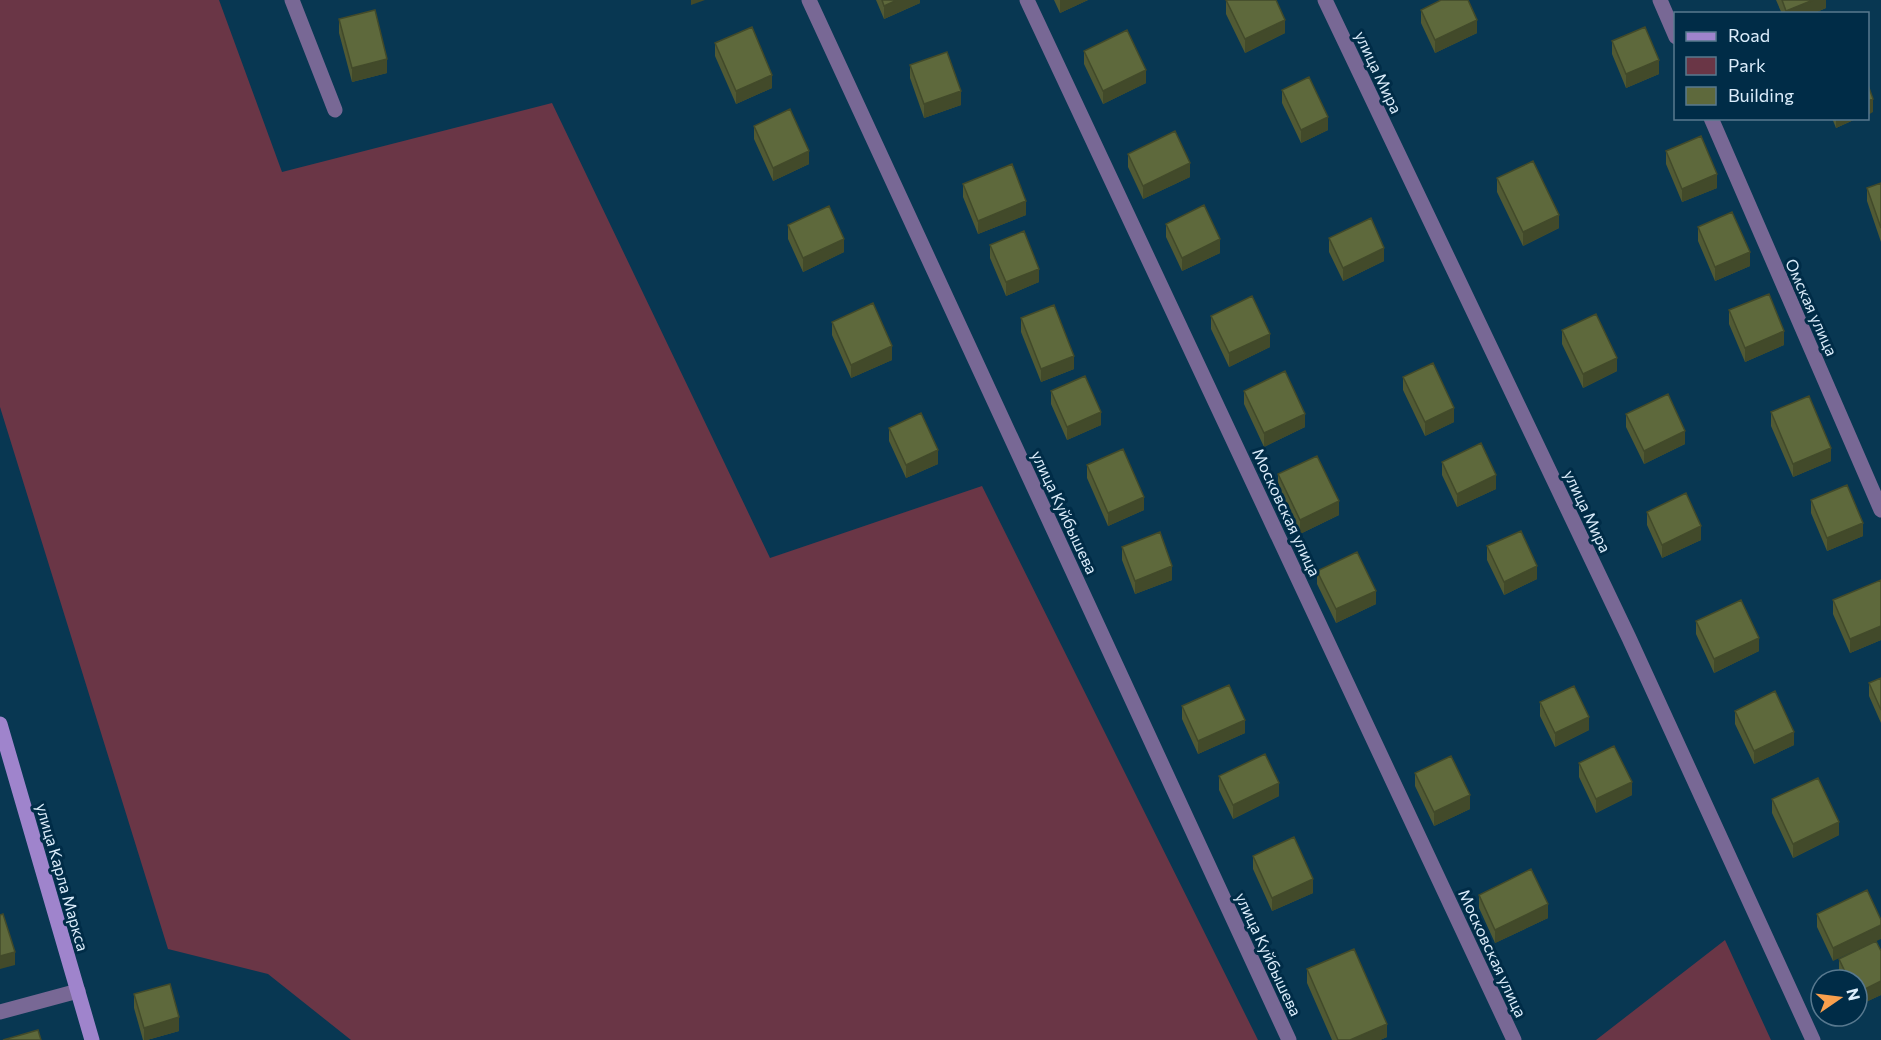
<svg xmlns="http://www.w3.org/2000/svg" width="1881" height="1040" font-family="Commissioner,sans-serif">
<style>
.green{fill:#6a3646}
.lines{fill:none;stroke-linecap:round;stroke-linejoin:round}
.street{stroke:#786895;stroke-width:15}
.secondary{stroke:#9f84cc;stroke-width:15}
.wall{fill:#515a34}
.shaded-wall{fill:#424a2a}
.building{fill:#5e693c;stroke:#424a2a;stroke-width:1.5}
.labels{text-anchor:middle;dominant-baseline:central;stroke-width:6;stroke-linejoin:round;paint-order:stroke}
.street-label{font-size:16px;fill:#dbedfb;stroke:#002c47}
</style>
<rect width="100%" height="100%" fill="#083752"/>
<path class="green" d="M0,0h219l63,172 270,-69 218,455 212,-72 276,554h-907l-83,-66 -100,-25 -168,-542z
M1725,940l46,100h-175z"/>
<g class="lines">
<path class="street" d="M292,0l43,110
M809,0l480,1040
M1027,0l487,1040
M1325,0l304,638 184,402
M1660,0l16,37
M1711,118l170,392
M0,1012l78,-21"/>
<path class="secondary" d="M0,724l92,316"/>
</g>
<path class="wall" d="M876,0h44v3l-36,16z
M1054,0h34l-28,13z
M1226,0l59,33 -40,20 -19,-39z
M1776,0h50v8l-14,6h-30z
M1421,10l56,23 -42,20 -14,-30z
M339,19l48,54 -35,9 -13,-49z
M1612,41l47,33 -33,14 -14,-34z
M715,43l57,45 -36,16 -21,-48z
M1084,51l62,32 -43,21 -19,-40z
M910,65l51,40 -37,13 -14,-40z
M1282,90l46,40 -27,13 -19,-40z
M1832,118h26l-22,10z
M754,126l55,38 -36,17 -19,-42z
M1666,151l51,37 -35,14 -16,-38z
M1128,154l62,23 -47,22 -15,-32z
M1497,178l62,50 -36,18 -26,-54z
M1881,183v59l-14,-41v-13z
M963,184l63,31 -48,19 -15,-37z
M1166,224l54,29 -38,18 -16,-34z
M788,225l56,27 -41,20 -15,-33z
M1698,227l52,39 -35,15 -17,-40z
M1329,238l55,23 -41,20 -14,-29z
M990,245l49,37 -33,14 -16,-38z
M1729,310l55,35 -39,17 -16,-38z
M1211,316l59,31 -41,20 -18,-38z
M1021,318l53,51 -33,13 -20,-50z
M832,322l60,38 -41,18 -19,-43z
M1562,330l55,41 -34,17 -21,-44z
M1403,377l51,45 -29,14 -22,-46z
M1051,391l50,34 -34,15 -16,-36z
M1244,391l61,36 -41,20 -20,-43z
M1771,412l60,49 -38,16 -22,-51z
M1626,414l59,30 -41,20 -18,-37z
M889,428l49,36 -32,14 -17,-37z
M1442,462l54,27 -39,18 -15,-32z
M1087,465l57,45 -36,16 -21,-48z
M1278,474l61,41 -39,19 -22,-46z
M1811,500l52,36 -36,15 -16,-38z
M1647,512l54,28 -39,18 -15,-33z
M1487,546l50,33 -33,16 -17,-35z
M1122,547l50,33 -37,14 -13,-34z
M1317,571l59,33 -40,19 -19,-39z
M1881,580v60l-31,13 -17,-39v-14z
M1696,621l63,30 -45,22 -18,-39z
M1881,678v45l-12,-27v-13z
M1540,702l49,28 -34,17 -15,-31z
M1182,706l63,27 -47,21 -16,-35z
M1735,711l59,34 -40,19 -19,-40z
M1579,763l53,32 -36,18 -17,-36z
M1415,773l55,36 -36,17 -19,-40z
M1219,776l60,20 -46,23 -14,-29z
M1772,799l67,36 -46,23 -21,-45z
M1253,856l60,37 -41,18 -19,-42z
M1867,890l-34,71 -16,-34v-13z
M1479,895l69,23 -53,25 -16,-35z
M1839,959l42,36 -24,11v-26h-14l-4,-8z
M1307,969l80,68 -7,3h-48l-25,-57z
M134,994l45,37 -32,9h-4l-9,-32z"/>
<path class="shaded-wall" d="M691,0h14l-14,5z
M897,0h23v3l-36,16v-13z
M1060,0h28l-28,13z
M1813,0h13v8l-14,6h-26v-3z
M1285,20v13l-40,20v-14z
M1477,20v13l-42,20v-13z
M387,59v14l-35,9v-14z
M1659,60v14l-33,14v-14z
M1146,70v13l-43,21v-13z
M772,75v13l-36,16v-13z
M961,91v14l-37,13v-14z
M1873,99v13l-5,3v-14z
M1328,117v13l-27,13v-13z
M1836,118h22l-22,10z
M809,151v13l-36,17v-13z
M1190,163v14l-47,22v-13z
M1717,174v14l-35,14v-13z
M1026,201v14l-48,19v-13z
M1559,215v13l-36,18v-14z
M844,239v13l-41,20v-14z
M1220,239v14l-38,18v-13z
M1384,248v13l-41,20v-13z
M1750,252v14l-35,15v-14z
M1039,269v13l-33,14v-14z
M1784,331v14l-39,17v-14z
M1270,334v13l-41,20v-14z
M892,346v14l-41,18v-13z
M1074,356v13l-33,13v-13z
M1617,358v13l-34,17v-14z
M1454,408v14l-29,14v-14z
M1101,412v13l-34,15v-13z
M1305,414v13l-41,20v-14z
M1685,431v13l-41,20v-13z
M1831,448v13l-38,16v-13z
M938,450v14l-32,14v-13z
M1496,475v14l-39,18v-13z
M1144,497v13l-36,16v-13z
M1339,501v14l-39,19v-14z
M1863,523v13l-36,15v-13z
M1701,526v14l-39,18v-13z
M1172,566v14l-37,14v-13z
M1537,566v13l-33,16v-13z
M1376,591v13l-40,19v-14z
M1881,626v14l-31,13v-14z
M1759,638v13l-45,22v-14z
M1589,717v13l-34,17v-14z
M1245,720v13l-47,21v-13z
M1794,732v13l-40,19v-13z
M1632,782v13l-36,18v-14z
M1279,783v13l-46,23v-14z
M1470,795v14l-36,17v-14z
M1839,822v13l-46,23v-14z
M1313,879v14l-41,18v-13z
M1548,904v14l-53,25v-13z
M1881,925v14l-48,22v-13z
M15,952v13l-15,4v-13z
M1881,981v14l-24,11v-13z
M179,1017v14l-32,9h-3v-12z
M1387,1024v13l-7,3h-30z"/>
<path class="building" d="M882,0h15l-13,6z
M1226,0h50l9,20 -40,19z
M1441,0h27l9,20 -42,20 -14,-30z
M1782,0h31l-27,11z
M375,10l12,49 -35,9 -13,-49z
M752,27l20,48 -36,16 -21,-48z
M1645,27l14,33 -33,14 -14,-33z
M1127,30l19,40 -43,21 -19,-40z
M947,52l14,39 -37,13 -14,-39z
M1309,77l19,40 -27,13 -19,-40z
M1868,85l5,14 -5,2z
M790,109l19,42 -36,17 -19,-42z
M1175,131l15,32 -47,23 -15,-32z
M1701,136l16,38 -35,15 -16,-38z
M1533,161l26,54 -36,17 -26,-54z
M1012,164l14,37 -48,20 -15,-37z
M1881,183v45l-14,-40z
M1204,205l16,34 -38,19 -16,-34z
M829,206l15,33 -41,19 -15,-33z
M1732,212l18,40 -35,15 -17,-40z
M1371,218l13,30 -41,20 -14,-30z
M1024,231l15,38 -33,13 -16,-37z
M1769,294l15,37 -39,17 -16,-38z
M1252,296l18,38 -41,19 -18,-37z
M873,303l19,43 -41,19 -19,-43z
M1054,305l20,51 -33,13 -20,-51z
M1596,314l21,44 -34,16 -21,-44z
M1433,363l21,45 -29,14 -22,-45z
M1285,371l20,43 -41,19 -20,-42z
M1085,376l16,36 -34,15 -16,-36z
M1668,394l17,37 -41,20 -18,-37z
M1809,396l22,52 -38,16 -22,-52z
M921,413l17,37 -32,15 -17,-37z
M1481,443l15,32 -39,19 -15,-32z
M1123,449l21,48 -36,16 -21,-48z
M1317,456l22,45 -39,19 -22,-46z
M1847,485l16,38 -36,15 -16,-38z
M1686,493l15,33 -39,19 -15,-33z
M1521,531l16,35 -33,16 -17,-36z
M1160,532l12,34 -37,15 -13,-34z
M1357,552l19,39 -40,18 -19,-38z
M1881,580v46l-31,13 -17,-39z
M1741,600l18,38 -45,21 -18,-38z
M1881,678v32l-12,-27z
M1229,685l16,35 -47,21 -16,-35z
M1574,686l15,31 -34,16 -15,-31z
M1775,691l19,41 -40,19 -19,-40z
M1614,746l18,36 -36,17 -17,-36z
M1265,754l14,29 -46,22 -14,-29z
M1451,756l19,39 -36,17 -19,-39z
M1818,778l21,44 -46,22 -21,-45z
M1294,837l19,42 -41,19 -19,-42z
M1531,869l17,35 -53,26 -16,-35z
M1867,890l14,30v5l-48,23 -16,-34z
M3,914l12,38 -15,4v-41z
M1876,941l5,10v30l-24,12v-13h-8l-10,-21z
M1354,949l33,75 -37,16h-12l-31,-71z
M170,984l9,33 -35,11 -10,-34z
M38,1030l3,10h-38z"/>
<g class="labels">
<g class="street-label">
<text transform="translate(1379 72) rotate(65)">улица Мира</text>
<text transform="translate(1812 307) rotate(66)">Омская улица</text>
<text transform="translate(1588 511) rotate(65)">улица Мира</text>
<text transform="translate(1065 512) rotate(65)">улица Куйбышева</text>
<text transform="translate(1287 512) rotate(65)">Московская улица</text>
<text transform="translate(63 877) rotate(74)">улица Карла Маркса</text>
<text transform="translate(1493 953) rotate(65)">Московская улица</text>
<text transform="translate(1269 954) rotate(65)">улица Куйбышева</text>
</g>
</g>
<rect x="1674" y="12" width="195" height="108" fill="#002c47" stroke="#58798f" stroke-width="1.5"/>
<rect x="1686" y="32" width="30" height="9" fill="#9f84cc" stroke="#58798f" stroke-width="1.5"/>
<text x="1728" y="42" font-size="18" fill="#dbedfb">Road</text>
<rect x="1686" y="57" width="30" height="18" fill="#6a3646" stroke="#58798f" stroke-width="1.5"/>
<text x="1728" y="72" font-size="18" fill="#dbedfb">Park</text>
<rect x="1686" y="87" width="30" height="18" fill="#5e693c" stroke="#58798f" stroke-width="1.5"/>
<text x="1728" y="102" font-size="18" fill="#dbedfb">Building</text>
<g transform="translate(1839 998) rotate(76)"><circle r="28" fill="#002c47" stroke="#58798f" stroke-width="1.5"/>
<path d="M0-4.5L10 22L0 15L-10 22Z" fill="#f9a04d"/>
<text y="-9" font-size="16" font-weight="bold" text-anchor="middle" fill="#dbedfb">N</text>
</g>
</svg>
